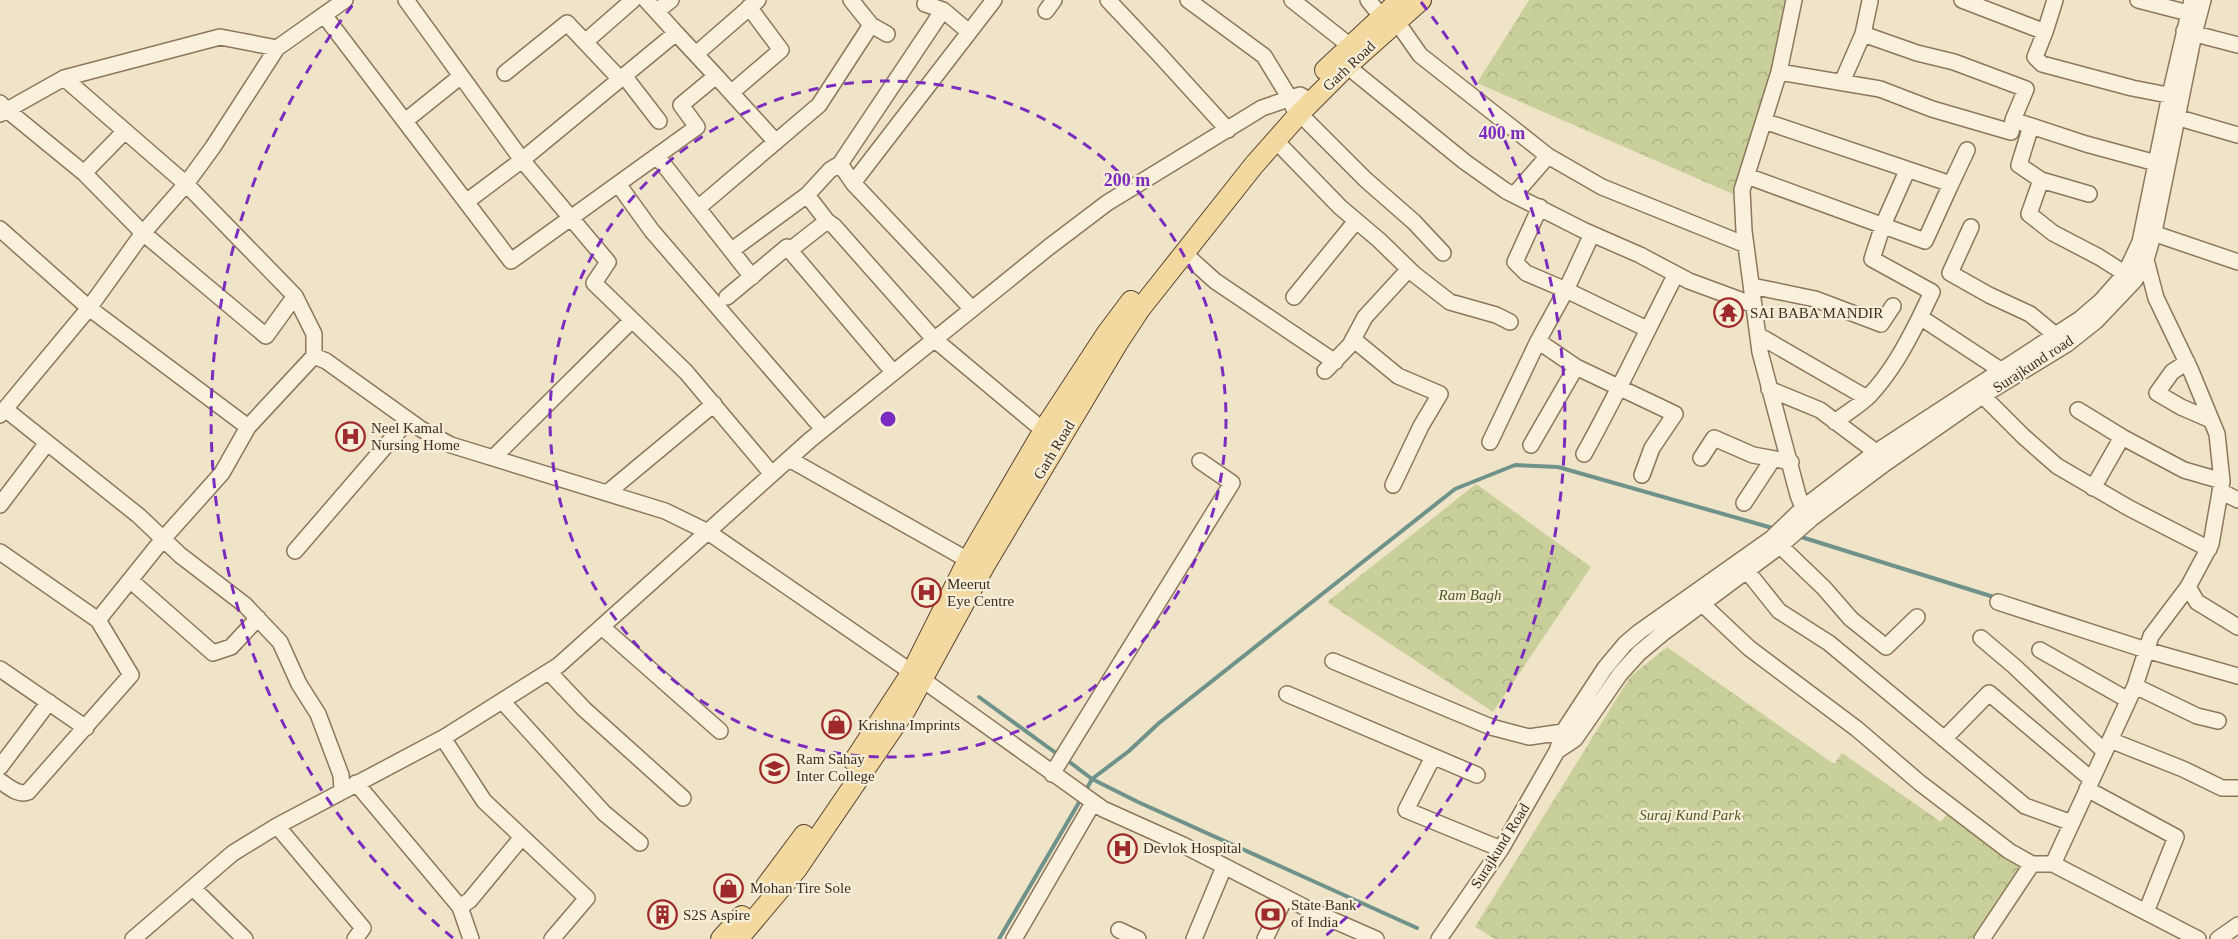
<svg xmlns="http://www.w3.org/2000/svg" width="2238" height="939" font-family="Georgia,serif">
<style>
.park{fill:url(#park-crowns)}
.lines{fill:none;stroke-linecap:round;stroke-linejoin:round}
.stream{stroke:#6f938a;stroke-width:4}
.minor-casing{stroke:#8d765c;stroke-width:18}
.major-casing{stroke:#5b4430;stroke-width:22}
.minor{stroke:#faf1dc;stroke-width:15}
.major{stroke:#f3d9a0;stroke-width:20}
.ring{fill:none;stroke:#7b2cbf;stroke-width:3;stroke-dasharray:10 8}
.labels{text-anchor:middle;dominant-baseline:central;stroke-width:4.5;stroke-linejoin:round;paint-order:stroke}
.street-label{font-size:15px;fill:#3d2e20;stroke:#f7eed8}
.poi-label{font-size:15px;fill:#3d2e20;stroke:#f7eed8;text-anchor:start}
.park-label{font-size:15px;font-style:italic;fill:#4d5a26;stroke:#f7eed8}
.centre{fill:#7b2cbf;stroke:#f7eed8;stroke-width:3}
.ring-label{font-size:18px;text-anchor:middle;font-weight:bold;fill:#7b2cbf;stroke:#f7eed8;stroke-width:4.5;stroke-linejoin:round;paint-order:stroke}
</style>
<defs>
<pattern id="park-crowns" width="20" height="18" patternUnits="userSpaceOnUse" patternTransform="scale(1.5)"><rect width="20" height="18" fill="#c9cf9b"/><path d="M2 6a3 3 0 1 1 6 0M12 15a3 3 0 1 1 6 0" fill="none" stroke="#aeb285"/></pattern>
</defs>
<rect width="100%" height="100%" fill="#f0e4c8"/>
<path class="park" d="M1529,0h258l-16,79 -38,115 -256,-111z
M1476,484l115,83 -98,145 -166,-110z
M1667,647l167,117 8,-11 99,69 7,-9 74,55 -50,71h-477l-20,-12 155,-250z"/>
<g class="lines">
<path class="stream" d="M1798,536l199,62
M979,697l81,59
M1067,760l25,19 46,23 279,126
M1085,792l7,-13 37,-28 30,-28 296,-234 60,-24 43,2 218,62
M999,939l82,-140"/>
<defs>
<path id="minor" d="M406,0l116,160 -56,42
M646,0l30,33
M1108,0l49,52 71,78
M1188,0l76,56 25,41
M1292,0l57,45
M1368,0l13,16
M1794,0l-15,72 -37,118 2,41 16,121 38,143 5,13 5,5
M1962,0l83,32 -10,25 7,7 90,24 46,9
M2138,0l58,15
M943,10l26,22
M657,11l14,-11
M1046,11l8,-11
M324,15l187,246c62,-45 124,-89 186,-134l-16,-22 35,-29 -40,-43 -154,127 86,102 -14,21 92,89 86,102
M1397,22l23,33 128,101
M871,25l16,9
M2184,31l54,14
M2045,32l10,-32
M1863,34l7,-33
M585,42l48,-42
M696,54l62,-54
M1347,66l118,96 41,29 77,39 57,25 49,26 65,24
M1779,72l101,17 52,20 79,23 2,-12 73,24 70,19
M505,73l62,-50 53,56 5,-2 34,44
M716,76l60,66
M1842,82l21,-48 54,19 37,9 72,27 -13,31
M732,92l49,-42 -32,-43
M0,103l7,7 57,-32 156,-41 57,11
M1293,107l73,73 48,42 29,31
M0,114l7,-4 77,63
M2169,115l69,20
M405,121l56,-45
M1764,121l187,63 16,-34
M2031,126l-12,39 22,15 -12,34 24,19 46,24 33,21
M124,132l-40,41 59,60 43,-49 27,-37 64,-99 68,-48
M1276,141l64,66 39,33 35,34 36,28 46,13 14,7
M657,156l95,121
M1907,171l-24,54 -11,34 60,33 -12,25
M1747,176l178,65 26,-57
M2041,180l48,14
M853,183l-13,-19 103,-154 -18,-6 3,-4
M618,184l34,47 171,198
M807,195l20,26 7,5 100,113 110,92
M1514,195l34,-39 54,31 144,58
M1540,207l-25,55 11,11 40,17 -28,51 38,26 99,47 -23,34 -10,27
M698,208l121,-103 52,-80 -20,-25
M1971,227l-21,46 39,22 41,19 34,28
M0,229l89,79 159,119
M2144,230l94,32
M1592,234l-26,56 81,39
M787,247l3,3 37,-29
M732,250l75,-55 23,-25 10,-6
M1184,253l31,28 120,81
M1752,286l63,13 66,25 12,-18
M295,296l19,38v22
M727,297l60,-50 106,125
M1294,297l62,-76
M972,309l-119,-126 141,-183
M1758,335l109,63
M1353,339l45,37 42,18 -19,32 -28,59
M2187,362l-15,10 -15,21 24,14 30,13
M1325,371l25,-26 15,-28 44,-48
M1769,389l51,21 56,42
M1976,389l47,47 34,30 72,42 80,41
M5,409l84,-101 54,-75 123,103 29,-40 -109,-112 -122,-106
M2078,410l44,27 62,33 38,11
M0,415l5,-6 134,107 41,39 65,50 35,37 19,42 19,30 23,61 1,15
M1835,422c11,-9 24,-16 34,-26 22,-23 37,-51 51,-79l82,54
M1490,442l48,-101
M1531,445l45,-78
M1584,454c33,-59 61,-120 92,-180
M493,458l139,-138
M1701,458l13,-20 39,17 38,7
M789,459l186,105
M2093,488l29,-51
M2220,491l18,9
M607,493l107,-89
M1744,503l29,-44
M0,505l47,-62
M1774,540l50,48 27,31 35,28 31,-30
M295,551l113,-131
M0,552l98,68 65,-81 59,-66 26,-46 66,-71 12,5 95,68 30,16 214,66 43,21 215,148 180,129 80,36 127,65 66,29
M1747,571l32,40 50,32 196,163 47,17
M130,580l83,73 18,-6 27,-29
M2188,587l9,15 41,25
M1697,599l52,49 108,81 63,54 89,68 23,13h21l145,75
M1998,602l148,48 92,26
M602,627l118,104
M1981,638l33,28 90,85
M2040,650l88,50
M1333,661l158,66 38,10 34,-5 7,4
M0,669l86,59
M549,672l35,37 99,89
M2135,686l62,30 21,5
M1287,694l190,81
M503,702l101,111 36,30
M443,738l41,63 103,97 -35,41
M1944,739l45,-46 102,86
M2110,740l73,29 39,19h16
M1557,751l18,-12 45,-65 19,-21 24,-20 117,-87 32,-28 75,-56 95,-66 85,-52 29,-23 39,-41 11,-20 8,-28 40,-198 9,-34
M1433,757l-27,53 95,39
M0,767l49,-65
M1052,774l180,-291 -32,-22
M0,781c8,5 18,15 28,11l103,-117 -33,-55
M356,783l104,124 11,32
M2087,789l89,48 -30,75
M277,826l86,102 -8,11
M2053,864l82,-178 16,-50 37,-49 23,-43 11,-63 -5,-47 -26,-63 -35,-73 -10,-38 -5,-3
M193,888l52,51
M460,907l10,-7 52,-63
M1119,930l19,9
M133,939l100,-86 44,-27 166,-88 116,-73 251,-225 239,-193 58,-44 155,-95 38,-13 11,6
M1014,939l79,-136
M1194,939l30,-72
M1265,939l20,-41
M1439,939l62,-90 56,-98 6,-19 42,-64 20,-24 14,-12 133,-94 31,-30 73,-56 204,-133 21,-18 24,-27 15,-32 30,-147 22,-95
M1982,939l50,-75
M2218,939l20,-14"/>
<path id="major" d="M1325,70l75,-70
M854,761l58,-89 56,-112 80,-137 59,-90 24,-32
M766,886l38,-51
M721,939l21,-23
M738,939l58,-69 110,-161 80,-146 131,-219 23,-35 114,-144 46,-52 47,-47 74,-66"/>
</defs>
<use href="#minor" class="minor-casing"/>
<use href="#major" class="major-casing"/>
<use href="#minor" class="minor"/>
<use href="#major" class="major"/>
</g>
<g class="ring">
<circle cx="888" cy="419" r="338"/>
<path d="M453 938A677 677 0 0 1 355 2M1421 2A677 677 0 0 1 1323 938"/>
</g>
<defs>
<symbol id="temple-ring" viewBox="-11 -11 22 22"><circle r="9.5" fill="#f7eed8" stroke="#9e2a2b" stroke-width="1.5"/><path d="M0-6L5-2H3V0L6.5 2.5H4V6H1.5V3h-3V6H-4V2.5H-6.5L-3 0V-2H-5Z" fill="#9e2a2b"/></symbol>
<symbol id="hospital-ring" viewBox="-11 -11 22 22"><circle r="9.5" fill="#f7eed8" stroke="#9e2a2b" stroke-width="1.5"/><path d="M-5-5h3v3.5h4V-5h3V5h-3V1.5h-4V5h-3Z" fill="#9e2a2b"/></symbol>
<symbol id="shop-ring" viewBox="-11 -11 22 22"><circle r="9.5" fill="#f7eed8" stroke="#9e2a2b" stroke-width="1.5"/><path d="M-5-2.5h2.3a2.7 3.5 0 0 1 5.4 0H5L5.5 6h-11ZM-1.5-2.5h3a1.5 2.3 0 0 0-3 0Z" fill="#9e2a2b"/></symbol>
<symbol id="university-ring" viewBox="-11 -11 22 22"><circle r="9.5" fill="#f7eed8" stroke="#9e2a2b" stroke-width="1.5"/><path d="M0-5L7-2L0 1L-7-2ZM-4 1L0 2.5L4 1V4Q0 6-4 4Z" fill="#9e2a2b"/></symbol>
<symbol id="bank-ring" viewBox="-11 -11 22 22"><circle r="9.5" fill="#f7eed8" stroke="#9e2a2b" stroke-width="1.5"/><path d="M-6-4H6V4H-6ZM0-2.3a2.3 2.3 0 1 0 0 4.6a2.3 2.3 0 1 0 0-4.6Z" fill="#9e2a2b"/></symbol>
<symbol id="building-ring" viewBox="-11 -11 22 22"><circle r="9.5" fill="#f7eed8" stroke="#9e2a2b" stroke-width="1.5"/><path d="M-4-6H4V6H1V3H-1V6H-4ZM-2.5-4.3h1.7v1.8h-1.7ZM.8-4.3h1.7v1.8H.8ZM-2.5-1h1.7V.8h-1.7ZM.8-1h1.7V.8H.8Z" fill="#9e2a2b"/></symbol>
</defs>
<g fill-rule="evenodd">
<use href="#temple-ring" x="1712" y="296" width="33" height="33"/>
<use href="#hospital-ring" x="334" y="420" width="33" height="33"/>
<use href="#hospital-ring" x="910" y="576" width="33" height="33"/>
<use href="#shop-ring" x="820" y="708" width="33" height="33"/>
<use href="#university-ring" x="758" y="752" width="33" height="33"/>
<use href="#hospital-ring" x="1106" y="832" width="33" height="33"/>
<use href="#shop-ring" x="712" y="872" width="33" height="33"/>
<use href="#bank-ring" x="1254" y="898" width="33" height="33"/>
<use href="#building-ring" x="646" y="898" width="33" height="33"/>
</g>
<g class="labels">
<g class="street-label">
<text transform="translate(1349 66) rotate(-43)">Garh Road</text>
<text transform="translate(2033 364) rotate(-33)">Surajkund road</text>
<text transform="translate(1054 450) rotate(-59)">Garh Road</text>
<text transform="translate(1500 846) rotate(-58)">Surajkund Road</text>
</g>
<g class="poi-label">
<text x="1750" y="313">SAI BABA MANDIR</text>
<text x="371" y="428">Neel Kamal<tspan x="371" dy="17">Nursing Home</tspan></text>
<text x="947" y="584">Meerut<tspan x="947" dy="17">Eye Centre</tspan></text>
<text x="858" y="725">Krishna Imprints</text>
<text x="796" y="759">Ram Sahay<tspan x="796" dy="17">Inter College</tspan></text>
<text x="1143" y="848">Devlok Hospital</text>
<text x="750" y="888">Mohan Tire Sole</text>
<text x="1291" y="905">State Bank<tspan x="1291" dy="17">of India</tspan></text>
<text x="683" y="915">S2S Aspire</text>
</g>
<g class="park-label">
<text x="1470" y="595">Ram Bagh</text>
<text x="1690" y="815">Suraj Kund Park</text>
</g>
</g>
<circle cx="888" cy="419" r="9" class="centre"/>
<g class="ring-label">
<text x="1502" y="139">400 m</text>
<text x="1127" y="186">200 m</text>
</g>
</svg>
